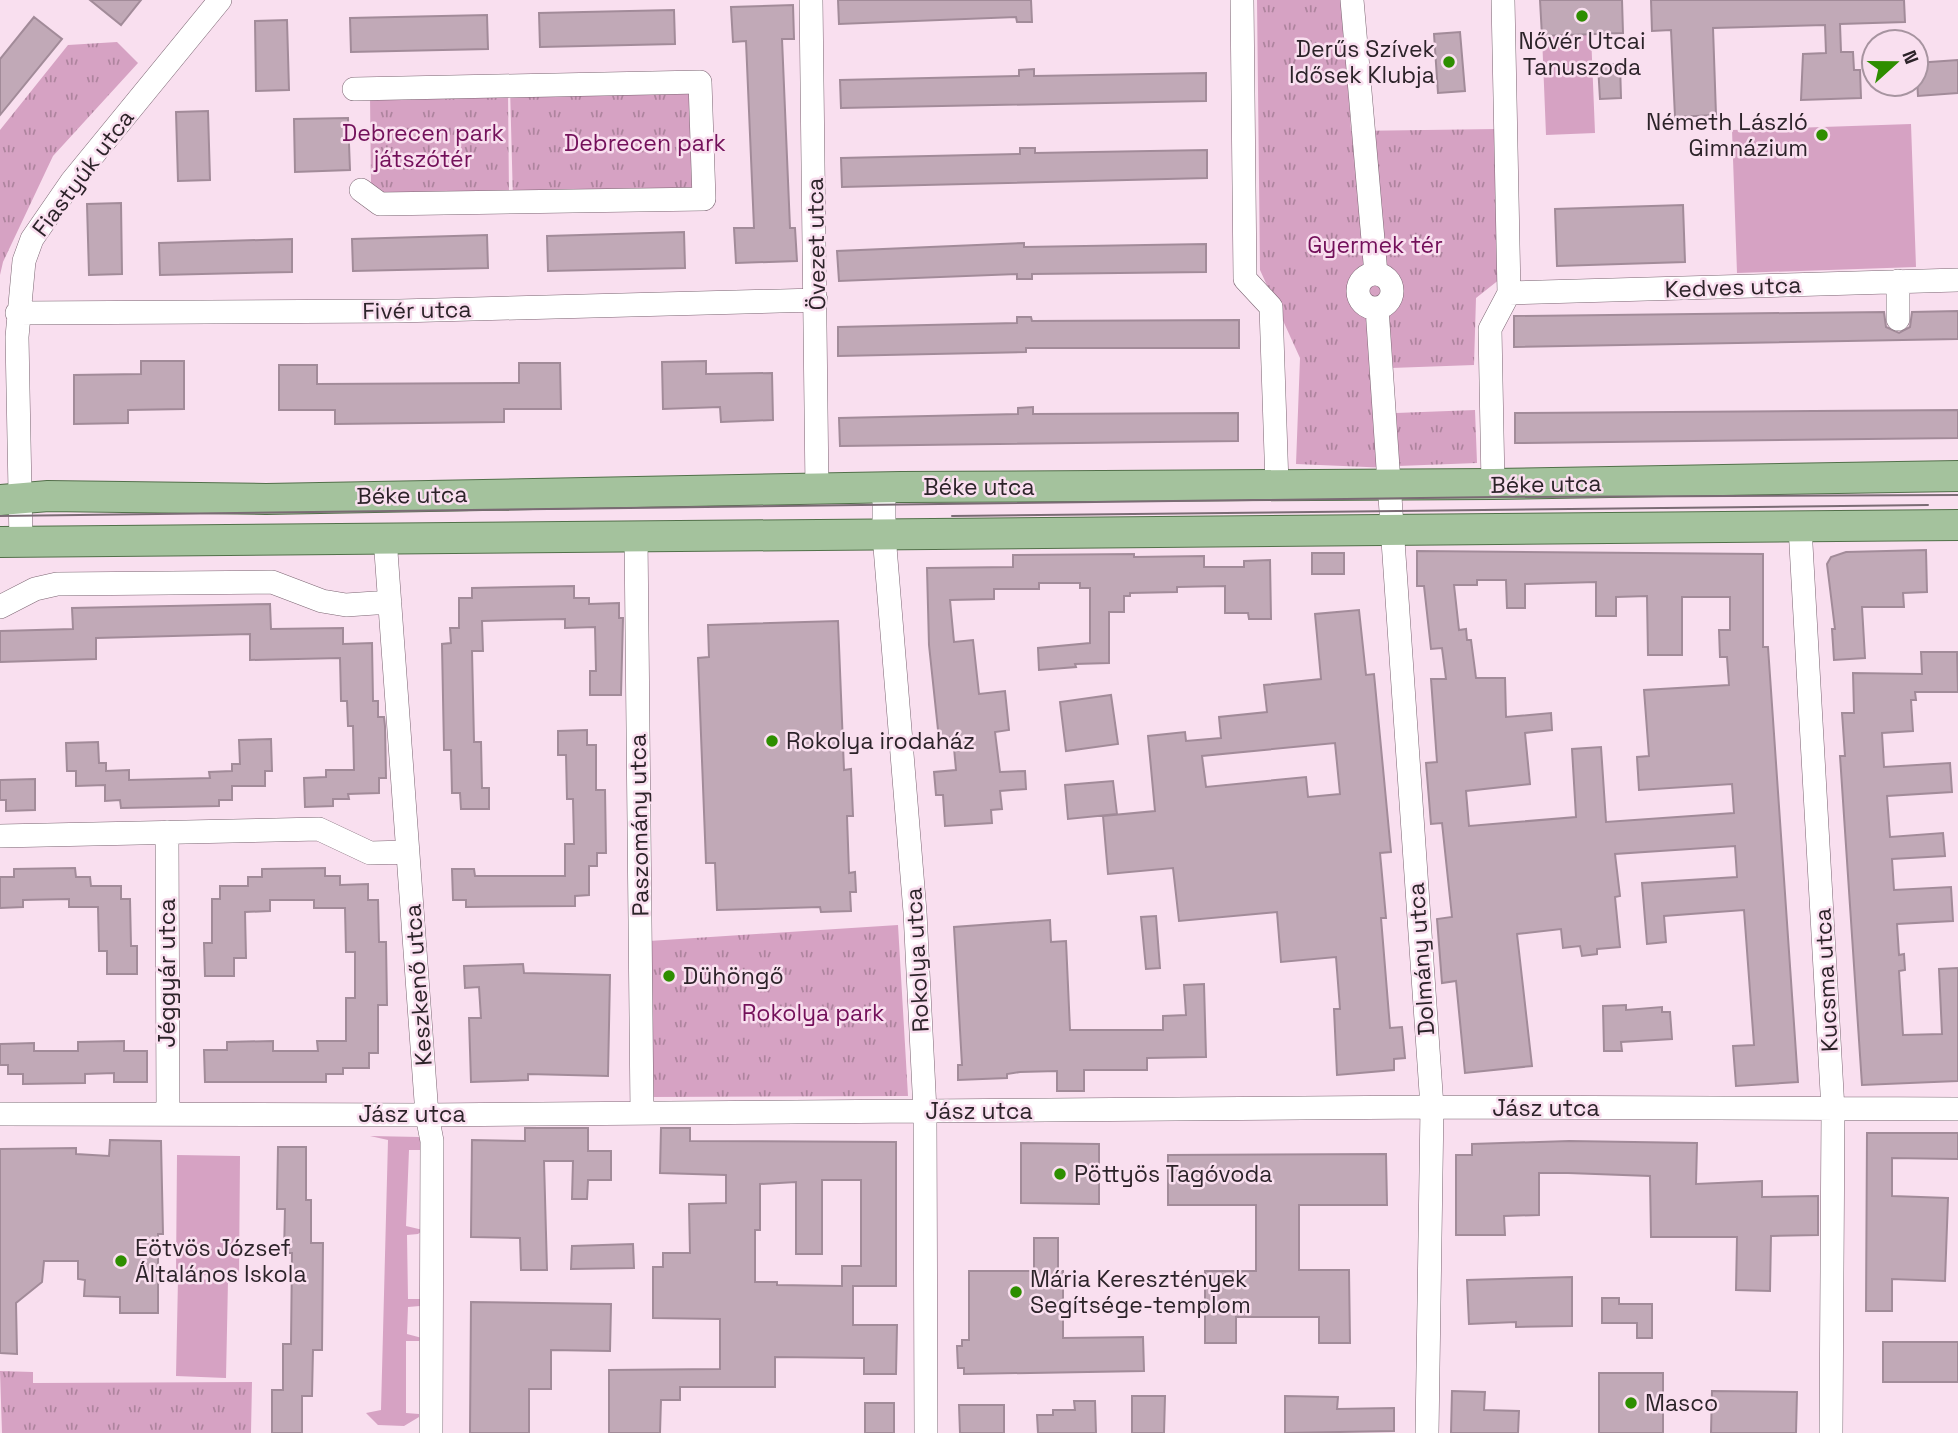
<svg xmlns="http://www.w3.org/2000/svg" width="1958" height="1433" font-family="'Space Grotesk',sans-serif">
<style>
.green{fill:#d6a2c3}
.park{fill:url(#park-tufts)}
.building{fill:#c1a9b7;stroke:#a28b99;stroke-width:2;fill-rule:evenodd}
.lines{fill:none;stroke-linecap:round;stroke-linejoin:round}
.minor-casing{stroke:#7b6572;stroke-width:24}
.major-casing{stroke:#52704a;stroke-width:32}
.minor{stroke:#fff;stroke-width:23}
.major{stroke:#a4c29d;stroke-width:30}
.tram{stroke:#7a6b74;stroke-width:2}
.poi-dot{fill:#2e8e00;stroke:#f9dfef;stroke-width:2.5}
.labels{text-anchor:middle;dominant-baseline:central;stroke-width:5;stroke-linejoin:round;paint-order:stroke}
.poi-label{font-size:23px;fill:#2c2329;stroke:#f9dfef;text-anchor:start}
.park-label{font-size:23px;fill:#73105a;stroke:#f9dfef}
.street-label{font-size:23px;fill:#2c2329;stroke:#f9dfef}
</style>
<defs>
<pattern id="park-tufts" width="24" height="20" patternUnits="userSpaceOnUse" patternTransform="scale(1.75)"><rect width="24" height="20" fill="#d6a2c3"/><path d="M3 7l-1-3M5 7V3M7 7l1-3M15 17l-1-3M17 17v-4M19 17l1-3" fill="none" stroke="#ae849e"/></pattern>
</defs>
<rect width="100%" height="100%" fill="#f9dfef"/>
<path class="green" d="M1591,34l4,99 -49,2 -4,-99z
M1911,124l5,143 -179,6 -5,-143z
M370,1136l50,1 3,13h-14l-3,76 17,4 -5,4 -11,1 1,64h12l2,4 -2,3 -12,1 -1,27 15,4 -3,3h-13v72l13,1v3l-15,9 -26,-1 -12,-12 15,-3 7,-270z
M177,1155l63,1 -1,120 -63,-1z
M178,1279l50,1 -2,98 -50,-2z"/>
<path class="park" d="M1257,0h87l7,131 147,-2 2,150 -24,19 -2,67 -83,3 -1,100 -94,-4 4,-106 -40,-88z
M117,42l21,21 -85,93 -50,106 -3,13v-145l68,-85z
M700,82l4,117 -191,2 -3,-114z
M508,92l1,103 -126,2 -12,-11 -1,-90z
M1475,410l2,53 -79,3 -2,-53z
M898,925l10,171 -258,1 -1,-156z
M0,1371l33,1v11l219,-1 -1,51h-249z"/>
<path class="building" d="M90,0h51l-20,25z
M838,0h193l1,22h-15l-1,-5 -177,7z
M1540,0h82l1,33 -81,3z
M1651,0h253l1,22 -65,2 1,28h12l1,18h6l1,28 -60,2 2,-46 23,-1 -1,-28 -112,3 3,87 -41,2 -4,-87 -19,1z
M793,5l1,34h-12l8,189h5l2,33 -61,2 -2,-35h20l-8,-187 -13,1 -2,-35z
M674,10l1,34 -135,3 -1,-34z
M487,15l1,34 -137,3 -1,-34z
M34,17l28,22 -62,76v-56z
M287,20l2,70 -33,1 -1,-70z
M1460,32l5,59 -27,2 -4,-59z
M1958,60v33l-40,3 -2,-33z
M1620,64l1,34 -21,1 -2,-34z
M1034,69v7l172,-3v28l-365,7 -1,-28 179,-4v-6z
M208,111l2,69 -32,1 -2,-69z
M348,118l2,52 -55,2 -1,-53z
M1020,148h15v5l172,-3v28l-365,9 -1,-29 179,-4z
M121,203l1,71 -33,1 -2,-71z
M1683,205l2,57 -128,4 -2,-57z
M684,232l1,36 -137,3 -1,-35z
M487,235l1,33 -135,3 -1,-32z
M292,239v33l-132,3 -1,-32z
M1024,243v4l182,-3v28l-174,2v5h-15v-5l-178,7 -2,-30z
M1958,311v28l-444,8v-31l370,-4 2,15 13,6 11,-6 2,-15z
M1017,317h14l1,4 207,-1v28h-213v4l-188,4v-29l179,-4z
M141,361h43v48l-56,1v13l-54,1v-49l67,-1z
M706,361v13l66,-1 1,47 -52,2 -1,-15 -57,2 -1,-47z
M519,363h41l1,46h-57v13l-169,2v-14h-56v-45h38v19l202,-1z
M1033,407v7l205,-1v28l-398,5 -1,-28 179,-4v-6z
M1958,410v28l-443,5v-30z
M1926,550l1,42 -24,1 1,14h-42l3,51 -31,2 -2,-31h3l-8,-65 4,-7 15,-5z
M1417,551l346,3v93h5l30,435 -62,4 -3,-40 21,-1 -10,-135 -80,6 2,26 -19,2 -5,-61 95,-6 -2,-31 -120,8 5,42 -5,1 5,50 -23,2v5l-15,2 -2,-10 -17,2 -2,-19 -44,5 15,132 -67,7 -9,-92 -14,2 -5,-64 15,-2 -10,-94 -11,1 -5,-61 11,-1 -6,-83h15l-4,-31 -11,1 -7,-63h-7zM1477,580h29l1,28h18v-24l71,-2v34h20v-19l31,-1 1,59h34v-58h48v33h-11l1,27h7l2,28 -85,5 5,66 -12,1 2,33 93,-6 2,29 -128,9 -5,-75 -29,2 4,68 -107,9 -3,-35 64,-7 -5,-51 27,-3 -1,-17 -45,4 -1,-39h-29l-5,-38h-4l-1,-11 -7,1 -5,-45h23z
M1312,553h32v21h-32z
M1134,554v3l70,-1v11h40v-6l26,-1 1,59h-22l-1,-6h-23v-27l-48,1v5l-47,1v3h-6v16h-15v51l-34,1 1,3 -37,3 -1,-22 52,-5v-55h-10v-5h-41v6h-45v10l-44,1 4,42 19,-2 6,54 26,-3 4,39 -14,2 5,40 25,-1 1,18 -26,2 2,18 -11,1 1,13 -47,3 -2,-31h-7l-2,-23 22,-2 -3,-33 -14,2 -10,-94 -2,-77 86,-1v-12z
M574,586v12h15v6l30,-1v15h4l-2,77h-31v-24h6l-1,-44 -30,1v-9l-83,2 1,30h-11l2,91h7l1,46h7v21h-28l-1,-16h-8l-1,-43h-7l-2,-106 9,-1 -1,-15h9v-30h13v-10z
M270,604l1,25 72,-1v16l29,-1 1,58h5v16h6l1,9 1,52h-7v15l-31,1 1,5h-16v7l-28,1 -1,-29 22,-1v-7h28l-1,-44h-5l-1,-25h-6l-1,-43 -90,2v-26l-154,4v21l-96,3v-31l73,-2 -1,-21z
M1359,610l7,65 8,-1 17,178 -11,1 6,65h-5l9,110 12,-1 3,31 -11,1v11l-57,5 -3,-66h6l-4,-52 -55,5 -4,-50 -98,9 -6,-53 -65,6 -5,-58 52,-5 -7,-75 37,-4 1,9 35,-3 -2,-21 48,-5 -3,-27 57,-6 -6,-65zM1335,743l5,51 -32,3 -2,-20 -100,10 -4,-31z
M838,621l6,149 7,-1 2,47h-6l2,57 6,-1 1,20h-6l1,19 -30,1 -1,-5 -103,3 -2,-47h-9l-8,-205 11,-1 -1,-32z
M1921,652h36l1,40h-43l1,8h-5l2,31 -31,2 2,34 66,-4 2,29 -65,4 3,41 53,-4 2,23 -53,3 2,31 57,-3 2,34 -56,3 2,31 5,-1 1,16 -6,1 4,64 39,-1 -3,-65 19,-1v113l-96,4 -22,-329h5l-3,-43h12l-1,-40 69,1z
M1111,695l7,49 -52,7 -6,-49z
M587,730v15h9v45h9l1,63h-9v13h-8v29l-14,1v10l-109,1v-7h-13l-1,-31h22l1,7h90v-32h9l-1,-45h-6l-1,-44h-8v-24z
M271,739l1,32h-7v15h-33v14h-13v6l-98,2 -1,-8 -15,1v-16l-29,1v-15h-9l-1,-28 32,-1 1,21h7v8l23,-1v10l81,-2 -1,-6 23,-1v-7h8l-1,-24z
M35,779v31l-29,1v-11h-6v-20z
M1113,781l4,33 -49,5 -3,-34z
M75,868l1,9h14l1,9h30v13h9l1,47h6v28h-30v-23h-8l-1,-44h-29v-8l-46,1v7l-23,1v-31h14v-8z
M325,868v8h15v9l28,-1v16h10l1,42h7l1,63h-9v48h-9v15h-26v6h-17v8h-121l-1,-32h23v-8l46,-1v10h45l-1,-10h29v-43h9v-46h-9l-1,-44h-31v-8h-44v11l-25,1 1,46h-12v18h-29l-1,-33h8v-44h8v-13h28v-9h14v-8z
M1156,916l4,52 -14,1 -5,-52z
M1050,920l1,22 15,-1 4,89h93v-14l23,-1 -2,-30 20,-1 2,73 -59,1v12h-63v21h-27v-20l-37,1 -13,2v4l-49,2v-15h4l-8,-138z
M523,964l1,9 86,2 -2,101 -80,-2v6l-57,2 -2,-64h12l-2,-31 -14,1 -1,-22z
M1626,1005v5l36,-3v5h8l2,27 -51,3 1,9h-18l-1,-45z
M124,1041v10h23v31h-33v-9l-29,1v9l-62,1v-10h-15v-9h-8v-21l34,-1v8h44v-9z
M525,1128h63v23h23v29h-23l-1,19h-15l1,-38h-29l3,109h-26l-1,-32 -49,-1 1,-97 53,1z
M661,1128h29v13l206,1v144h-43v39h44l-1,49h-32v-16l-89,-1v30h-95v13h-19l-1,33h-51v-63l111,-1v-50l-67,-1v-51h10v-14h27l-1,-49 37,-1v-28l-66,-2zM822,1180h39v86h-19v20l-65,-1v-3h-22v-52h5v-46l36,-2v72h26z
M1867,1133h91v26l-66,-1v38l56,2 -3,83 -53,-2v32h-26z
M110,1140l51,1 2,93h-5v79h-38v-16l-36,-1 1,-16 -7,-1v-18h-34l-2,21 -26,21 1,51 -17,-1v-204l76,-1v6l33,2z
M1569,1141l128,2 -1,41 66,-3v16l56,-1v39l-47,1 -1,55 -34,-1 1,-53h-86l-1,-61 -82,-3h-29v42l-35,1 1,19h-49v-80h16v-11z
M1021,1143l78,1v60l-78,-1z
M278,1147h28v53h5v43h12l-1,107h-9l-1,46h-10v37h-30v-43h11v-46h8l1,-91h-8l1,-44h-8z
M1386,1154l1,51h-88v65h50l1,73h-31v-26h-83v26h-31v-72h51v-66h-88v-50z
M1034,1238h24v33h5v67l80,-1 1,34 -180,3v-6h-6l-1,-22h5v-6h7v-69h65z
M633,1244l1,24 -63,1 1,-23z
M1572,1277v49l-56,1v-5l-47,2 -2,-44z
M1602,1298h17v6h33v34h-15v-15h-35z
M471,1302l140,2 -1,47 -59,-1v39h-22v44h-59z
M1883,1342h75v40h-75z
M1599,1373h64v60h-64z
M1452,1391l33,1 -1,18 35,1 -1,22h-67z
M1712,1391l85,1 -1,41h-85z
M1132,1396h33l-1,37h-32z
M1285,1396l53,1 -1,12 57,-1v23l-109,2z
M1074,1401h21l1,32h-58l-1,-18h16v-5h22z
M865,1403h29v30h-29z
M959,1405h45v28h-44z"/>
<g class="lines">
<defs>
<path id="minor" d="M811,0l6,489
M1242,0l3,279 26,28 6,178
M1352,0l24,274
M354,89l346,-7 4,117 -324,5 -19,-14
M1358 291a17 17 0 1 1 34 0a17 17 0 1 1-34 0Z
M1898,281v38
M1509,293l449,-13
M1377,308l55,799 -5,326
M17,313l382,-2 417,-11
M1493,484l-3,-155 19,-36 -6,-293
M884,488v47l31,377 10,199 1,322
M1800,527l33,583 -2,323
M636,536l6,577
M385,538l42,577 5,26 -1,292
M21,542l-4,-205 7,-76 8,-22 40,-58 148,-181
M0,607l35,-18 22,-5 215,-2 50,19 24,4 44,-3
M167,832l1,282
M0,836l319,-7 51,24 37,-1
M0,1114l427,1 1005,-8 526,2"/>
<path id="major" d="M0,500l48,-4 218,3 635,-12 592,-3 465,-8
M0,542l1958,-17"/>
</defs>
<use href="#minor" class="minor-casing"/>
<use href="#major" class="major-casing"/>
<use href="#minor" class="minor"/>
<use href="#major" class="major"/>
<path class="tram" d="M0,516l1497,-19 461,-2
M952,516l976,-11"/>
</g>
<g class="poi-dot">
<circle cx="1582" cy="16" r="7"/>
<circle cx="1449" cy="62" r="7"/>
<circle cx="1822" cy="135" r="7"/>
<circle cx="772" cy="741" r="7"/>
<circle cx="669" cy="976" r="7"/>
<circle cx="1060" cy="1174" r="7"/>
<circle cx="121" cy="1261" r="7"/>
<circle cx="1016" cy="1292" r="7"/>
<circle cx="1631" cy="1403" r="7"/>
</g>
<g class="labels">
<g class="poi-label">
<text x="1582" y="41" text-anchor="middle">Nővér Utcai<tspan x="1582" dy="26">Tanuszoda</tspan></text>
<text x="1435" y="49" text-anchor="end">Derűs Szívek<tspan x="1435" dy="26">Idősek Klubja</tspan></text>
<text x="1808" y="122" text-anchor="end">Németh László<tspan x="1808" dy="26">Gimnázium</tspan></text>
<text x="786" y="741">Rokolya irodaház</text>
<text x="683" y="976">Dühöngő</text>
<text x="1074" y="1174">Pöttyös Tagóvoda</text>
<text x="135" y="1248">Eötvös József<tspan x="135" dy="26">Általános Iskola</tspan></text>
<text x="1030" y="1279">Mária Keresztények<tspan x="1030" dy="26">Segítsége-templom</tspan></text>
<text x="1645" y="1403">Masco</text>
</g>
<g class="park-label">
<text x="423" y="133">Debrecen park<tspan x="423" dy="26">játszótér</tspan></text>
<text x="645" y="143">Debrecen park</text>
<text x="1375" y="245">Gyermek tér</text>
<text x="813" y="1013">Rokolya park</text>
</g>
<g class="street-label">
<text transform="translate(83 173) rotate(-53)">Fiastyúk utca</text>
<text transform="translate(816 244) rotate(-91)">Övezet utca</text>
<text transform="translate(1733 287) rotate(-2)">Kedves utca</text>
<text transform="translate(417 310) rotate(-1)">Fivér utca</text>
<text transform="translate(1546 484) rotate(-1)">Béke utca</text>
<text x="979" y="487">Béke utca</text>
<text transform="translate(412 495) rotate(-1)">Béke utca</text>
<text transform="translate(639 825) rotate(-91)">Paszomány utca</text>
<text transform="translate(1421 959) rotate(-94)">Dolmány utca</text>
<text transform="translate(917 960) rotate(-93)">Rokolya utca</text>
<text transform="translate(167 973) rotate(-90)">Jéggyár utca</text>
<text transform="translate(1826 980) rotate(-93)">Kucsma utca</text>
<text transform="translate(418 985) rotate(-94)">Keszkenő utca</text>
<text x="1546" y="1108">Jász utca</text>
<text x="979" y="1111">Jász utca</text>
<text x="412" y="1114">Jász utca</text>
</g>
</g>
<g transform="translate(1895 63) rotate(69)"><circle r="33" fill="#f9dfef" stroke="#a794a0" stroke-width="2"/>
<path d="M0-5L12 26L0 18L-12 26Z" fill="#2e8e00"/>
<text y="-10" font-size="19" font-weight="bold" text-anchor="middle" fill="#2c2329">N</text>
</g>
</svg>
